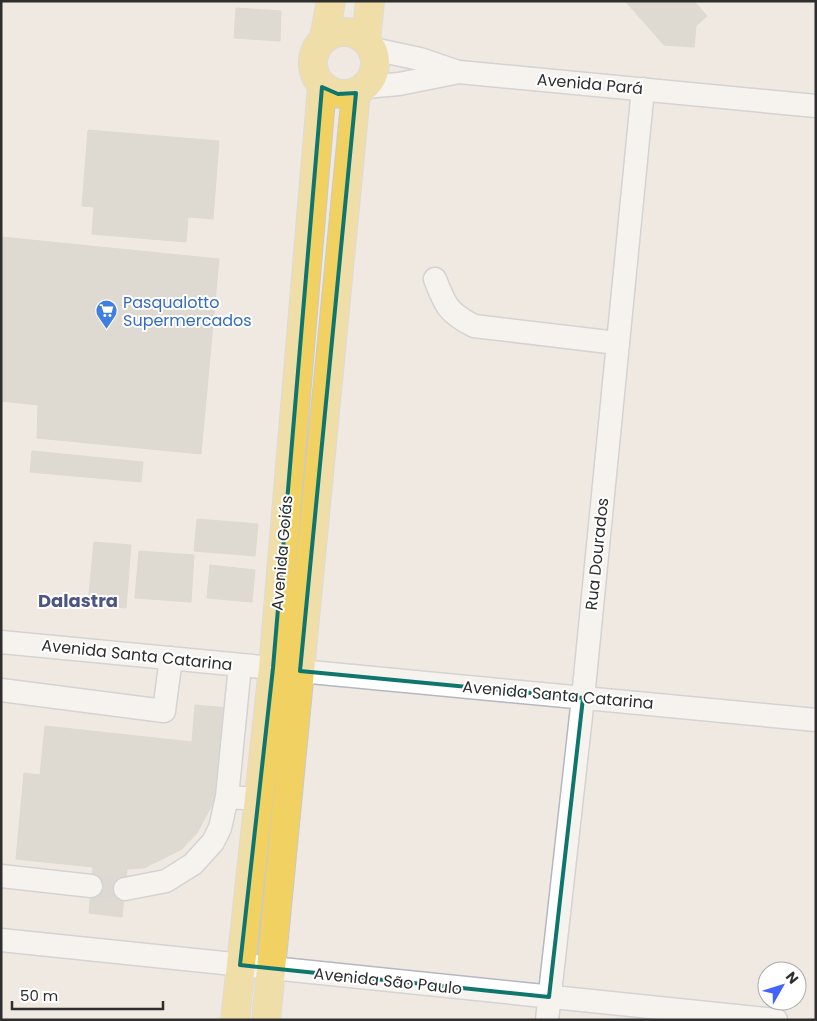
<svg xmlns="http://www.w3.org/2000/svg" width="817" height="1021" font-family="Poppins,sans-serif">
<style>
.building{fill:#cbc7bf;stroke:#cbc5ba}
.lines{fill:none;stroke-linecap:round;stroke-linejoin:round}
.minor-tunnel{stroke:#c8c4bd;stroke-width:22;stroke-dasharray:22 11;stroke-linecap:butt}
.minor-casing{stroke:#b4b7c1;stroke-width:25}
.major-casing{stroke:#c9c9c9;stroke-width:30}
.minor{stroke:#fff;stroke-width:22}
.major{stroke:#f2d163;stroke-width:28}
.marked{fill:none;stroke:#0f766e;stroke-width:4;stroke-linejoin:round}
.labels{text-anchor:middle;dominant-baseline:central;stroke-width:4;stroke-linejoin:round;paint-order:stroke}
.street-label{font-size:16px;fill:#2e2e2e;stroke:#fff}
.shop-label{font-size:16px;fill:#366cbe;stroke:#fff;text-anchor:start}
.neighbourhood-label{font-size:18px;font-weight:bold;fill:#4d5680;stroke:#fff}
</style>
<rect width="100%" height="100%" fill="#efe9e1"/>
<path class="building" d="M629,1h65l13,15 -11,10 -2,21 -30,-2 -37,-42z
M236,8l45,3 -1,30 -46,-3z
M88,130l131,11 -6,78 -25,-2 -2,25 -94,-8 2,-27 -12,-1z
M1,237l218,22 -18,195 -164,-16 1,-33 -37,-4z
M32,451l111,11 -2,20 -111,-10z
M197,519l61,5 -3,32 -61,-5z
M94,542l37,3 -5,63 -38,-4z
M139,551l55,4 -3,47 -56,-4z
M210,565l45,5 -3,32 -45,-4z
M195,705l34,3 -10,84 -22,41 -15,16 -38,19 -17,1 -5,48 -33,-4 4,-46 -77,-8 8,-86 16,2 5,-49 147,16z"/>
<g class="lines">
<path class="minor-tunnel" d="M91,886l34,3"/>
<defs>
<path id="minor" d="M373,49l47,10 38,13
M365,87l34,-3 60,-12 357,34
M435,279c10,26 13,34 39,47l143,17
M1,642l272,26
M300,671l516,49
M1,690l163,21 7,-53
M227,797l13,-132
M1,876l90,10
M125,889l41,-8 27,-17 20,-22 7,-14 7,-31 32,2
M1,940l775,80
M547,1020l36,-322 60,-609"/>
<path id="major" d="M313 63a31 31 0 1 1 62 0a31 31 0 1 1-62 0Z
M324,38l7,-37
M366,41l4,-40
M235,1020l38,-352 49,-581
M266,1020l90,-927"/>
</defs>
<use href="#minor" class="minor-casing"/>
<use href="#major" class="major-casing"/>
<use href="#minor" class="minor"/>
<use href="#major" class="major"/>
</g>
<path d="M0 0H817V1021H0ZM322,87l16,7 18,-1 -56,578 283,27 -34,299 -309,-32 33,-297z" fill="#efe9e1" fill-opacity=".55" fill-rule="evenodd"/>
<path class="marked" d="M322,87l16,7 18,-1 -56,578 283,27 -34,299 -309,-32 33,-297z"/>
<defs>
<symbol id="supermarket-pin" viewBox="-11 -11 22 30"><path d="M0 17L-7.5 6A9.5 9.5 0 1 1 7.5 6Z" fill="#3f7fe0" stroke="#fff"/><path d="M-6-5.5h2.5l.6 2H6L4.5 2H-2.5L-4.4-4H-6ZM-1.5 3.2a1.3 1.3 0 1 0 .1 0ZM3 3.2a1.3 1.3 0 1 0 .1 0Z" fill="#fff"/></symbol>
</defs>
<g fill-rule="evenodd">
<use href="#supermarket-pin" x="94" y="298" width="25" height="34"/>
</g>
<g class="labels">
<g class="street-label">
<text transform="translate(590 84) rotate(5)">Avenida Pará</text>
<text transform="translate(282 553) rotate(-85)">Avenida Goiás</text>
<text transform="translate(597 554) rotate(-84)">Rua Dourados</text>
<text transform="translate(137 655) rotate(6)">Avenida Santa Catarina</text>
<text transform="translate(558 695) rotate(5)">Avenida Santa Catarina</text>
<text transform="translate(388 981) rotate(6)">Avenida São Paulo</text>
</g>
<g class="shop-label">
<text x="123" y="302">Pasqualotto<tspan x="123" dy="18">Supermercados</tspan></text>
</g>
<g class="neighbourhood-label">
<text x="78" y="600">Dalastra</text>
</g>
</g>
<rect width="817" height="1021" fill="none" stroke="#2e2e2e" stroke-width="5"/>
<g transform="translate(782 986) rotate(51)"><circle r="24" fill="#ffffff" stroke="#ababab"/>
<path d="M0-4L9 19L0 12L-9 19Z" fill="#4264fb"/>
<text y="-8" font-size="14" font-weight="bold" text-anchor="middle" fill="#2e2e2e">N</text>
</g>
<path d="M12 1001v8h151v-8" fill="none" stroke="#2e2e2e" stroke-width="2.5"/>
<text x="20" y="1001" font-size="15" fill="#2e2e2e" stroke="#ffffff" stroke-width="4" paint-order="stroke">50 m</text>
</svg>
